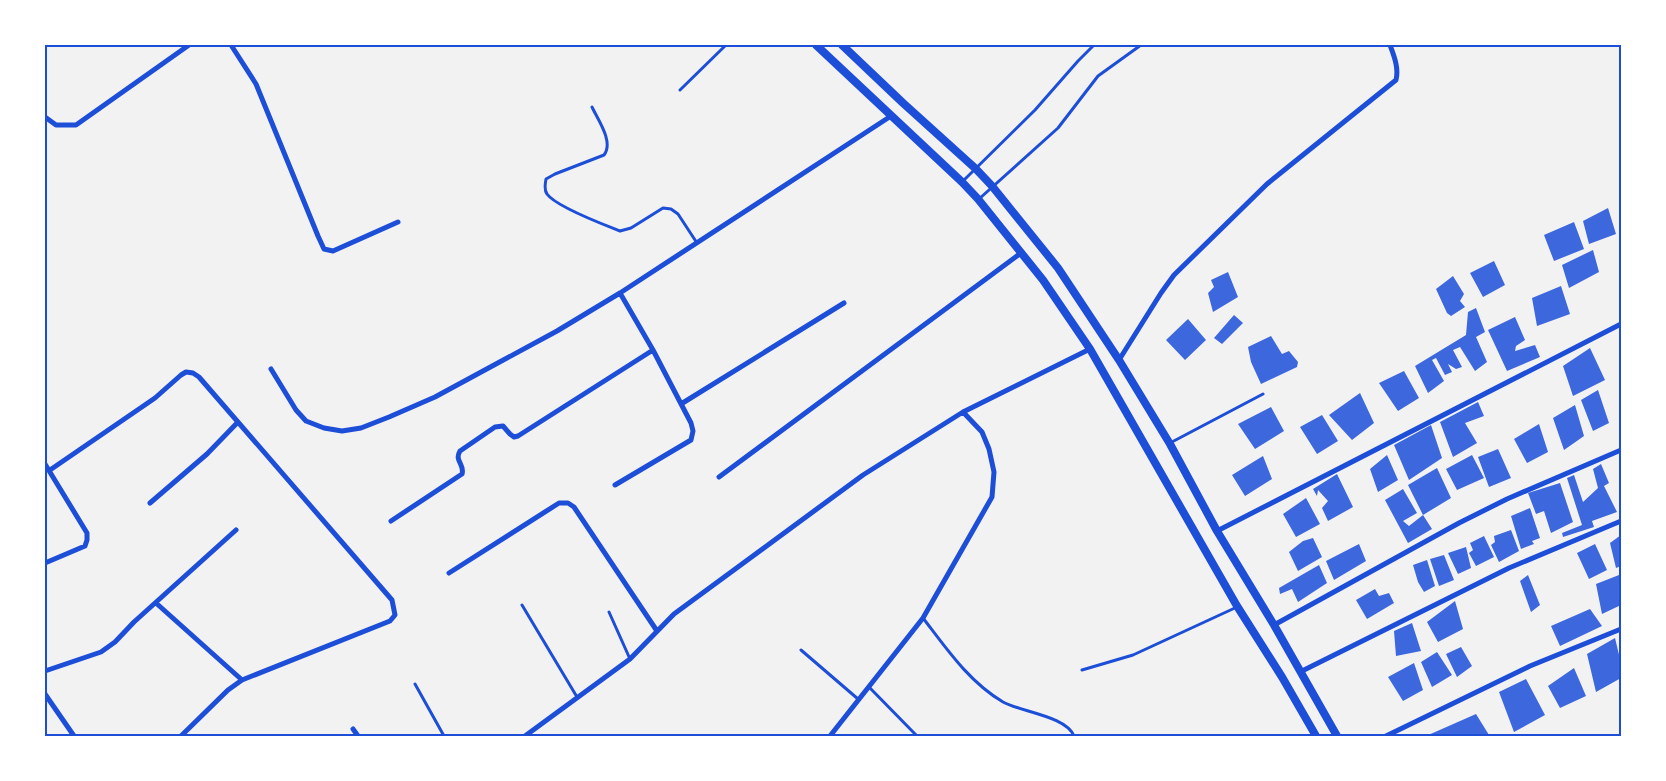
<svg xmlns="http://www.w3.org/2000/svg" width="1666" height="781" font-family="'Space Grotesk',sans-serif">
<style>
.building{fill:#3d67dc}
.lines{fill:none;stroke-linecap:round;stroke-linejoin:round}
.service{stroke:#1d4ed8;stroke-width:3}
.minor{stroke:#1d4ed8;stroke-width:5}
.tertiary{stroke:#1d4ed8;stroke-width:8}
.neatline{fill:none;stroke:#1d4ed8;stroke-width:2}
</style>
<rect width="100%" height="100%" fill="#f2f2f2"/>
<path class="building" d="M1608,208l8,26 -27,10 -6,-23z
M1574,222l10,27 -30,12 -10,-26z
M1593,250l6,22 -30,16 -7,-23z
M1494,261l11,24 -22,12 -13,-24z
M1228,272l10,25 -25,15 -5,-19 6,-6 -3,-7z
M1453,276l11,18 -4,7 5,6 -14,9 -4,-3 -11,-24z
M1561,286l9,28 -33,12 -5,-28z
M1476,308l9,24 -9,5 11,25 -12,9 -15,-24 -7,3 9,17 -6,2 -8,-5 4,8 -7,3 -9,-17 -4,2 12,21 -16,12 -13,-27 51,-31 2,-23z
M1234,315l9,8 -21,21 -8,-6z
M1515,317l10,23 -9,6 -1,5 20,-6 5,12 -33,14 -19,-41z
M1188,319l18,21 -21,20 -19,-20z
M1271,336l11,18 7,-3 9,11 -1,5 -36,17 -10,-22 -3,-15z
M1590,348l15,32 -32,16 -10,-30z
M1404,371l15,27 -21,13 -19,-28z
M1598,390l11,33 -16,8 -12,-31z
M1360,393l14,30 -22,17 -23,-25z
M1478,402l6,14 -19,7 12,20 -24,14 -13,-35z
M1575,405l9,31 -20,14 -11,-32z
M1271,407l13,24 -29,18 -17,-25z
M1322,415l16,26 -21,13 -17,-27z
M1539,424l9,28 -21,11 -13,-24z
M1431,425l11,33 -33,22 -15,-35z
M1498,449l13,29 -22,9 -11,-30z
M1387,455l11,25 -20,12 -8,-23z
M1472,455l12,23 -27,12 -11,-21z
M1263,456l9,23 -27,17 -13,-21z
M1601,464l8,19 -5,3 13,26 -25,9 2,6 -31,10 -1,-4 20,-8 -15,-47 7,-3 9,27 15,-14 -5,-19z
M1437,468l14,30 -28,17 -15,-30z
M1337,474l16,33 -25,14 -6,-13 6,-7 -10,-11 -1,6 -4,-7z
M1560,483l13,39 -22,11 -7,-22 -8,3 -8,-21z
M1403,489l14,24 -14,8 6,5 14,-11 9,14 -24,14 -23,-43z
M1306,498l14,26 -24,13 -13,-23z
M1530,508l10,30 -8,3 2,3 -13,5 -10,-33z
M1511,530l8,21 -20,11 -8,-17 4,-3 -1,-6z
M1621,535v31l-5,2 -6,-25z
M1484,536l10,21 -18,9 -7,-13 4,-3 -3,-7z
M1313,538l9,19 -24,14 -9,-19 14,-11z
M1359,544l7,17 -32,19 -8,-19z
M1595,544l12,26 -18,9 -12,-26z
M1466,547l5,21 -13,6 -10,-21z
M1444,555l10,25 -15,6 -9,-27z
M1427,560l8,26 -11,6 -6,-10 -5,-17z
M1319,565l8,18 -29,19 -6,-13 -12,5 -1,-6z
M1528,575l12,30 -9,7 -11,-31z
M1619,575l2,7v23l-19,9 -6,-30z
M1375,589l4,7 10,-3 5,10 -27,16 -11,-19z
M1455,601l8,28 -25,13 -11,-20z
M1590,609l12,17 -42,20 -9,-20z
M1412,623l9,28 -25,5 -2,-25z
M1615,638l6,25v15l-25,14 -9,-38z
M1461,647l11,19 -15,11 -11,-23z
M1437,652l15,23 -20,12 -11,-25z
M1414,663l9,27 -20,11 -15,-24z
M1574,668l12,28 -26,12 -12,-22z
M1526,679l19,36 -31,17 -15,-40z
M1476,714l13,21 -2,1h-61z"/>
<g class="lines">
<path class="service" d="M680,90l46,-45
M592,107c6,13 22,35 12,48l-49,19 -9,5c-1,5 -2,11 1,15 9,13 58,31 73,37l11,-3 32,-20 8,1 7,5 19,29
M962,182l73,-72 43,-49 16,-16
M979,199l79,-71 40,-52 43,-31
M1170,443l93,-49
M522,605l55,92
M609,612l21,47
M923,618c23,30 46,64 80,84 18,10 63,14 71,34
M801,650l57,49
M1082,670l51,-15 104,-48
M415,684l29,52
M869,687l48,49"/>
<path class="minor" d="M231,45l25,39 62,152 6,13 9,2 65,-29
M45,117l11,8h20l113,-80
M1119,360l42,-67 13,-18 93,-91 129,-104c3,-12 -2,-24 -6,-35
M271,369l25,41 10,11 18,7 18,3 19,-3 28,-11 46,-20 122,-66 63,-38 271,-177
M681,404l163,-101
M45,464l42,69v7l-2,6 -40,17
M50,470l105,-72 26,-23 5,-3 7,1 6,4 193,223 3,15 -5,6 -148,59 -14,10 -47,46
M719,477l302,-224
M615,485l76,-45 2,-9 -2,-8 -38,-73 -33,-57
M150,503l57,-49 31,-32
M391,521l71,-47c3,-10 -8,-13 -2,-23l35,-24 8,-1 7,8 4,3 4,-1 135,-86
M1217,531l404,-207
M449,573l110,-70h9l6,4 83,124
M156,603l86,77
M1274,625l185,-102 48,-24 114,-49
M45,671l56,-19 14,-10 19,-20 102,-92
M1300,672l209,-104 112,-47
M45,694l29,42
M353,729l5,7
M525,736l105,-77 44,-45 189,-139 100,-63 127,-63
M830,736l93,-118 69,-121 2,-25 -5,-23 -7,-17 -19,-20
M1386,736l144,-70 91,-37"/>
<path class="tertiary" d="M816,45l146,137 16,17 65,81 47,69 147,257 45,71 34,59
M842,45l61,58 73,66 16,17 66,82 61,92 51,84 47,87 57,94 63,111"/>
</g>
<rect width="1666" height="781" fill="none" stroke="#ffffff" stroke-width="92"/>
<rect x="46" y="46" width="1574" height="689" class="neatline"/>
</svg>
